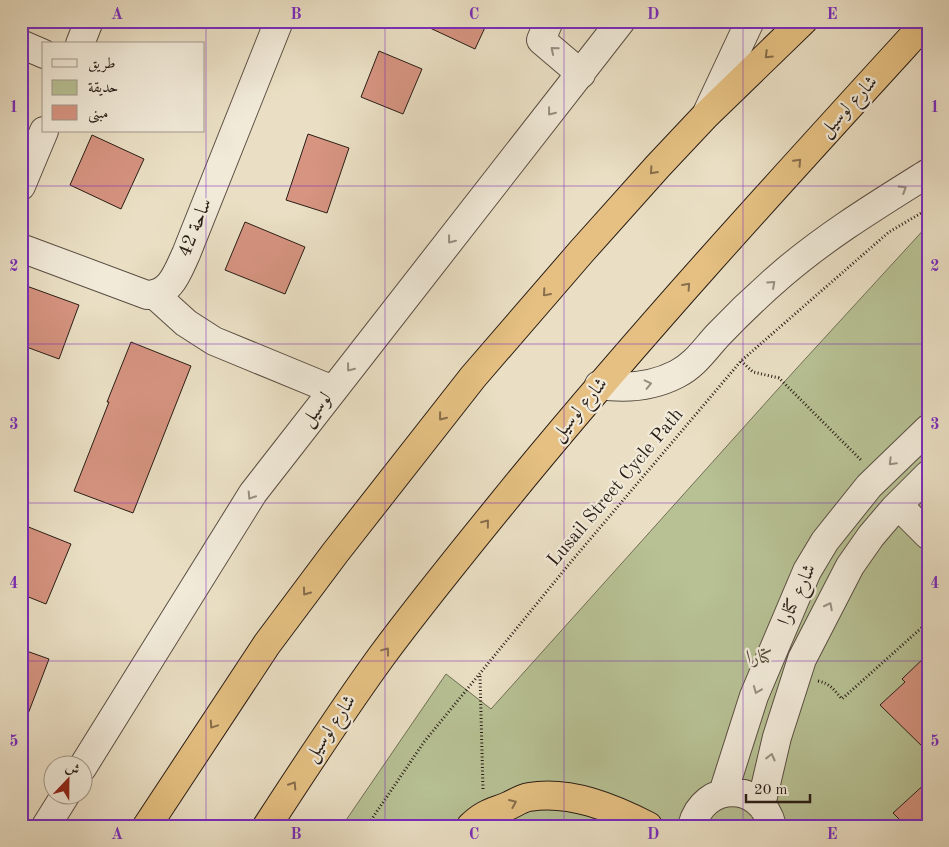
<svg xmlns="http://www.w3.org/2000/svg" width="949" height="847" font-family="'Old Standard TT',Amiri,serif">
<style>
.green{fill:#b7c194;stroke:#706f55}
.building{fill:#d69481;stroke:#291d16}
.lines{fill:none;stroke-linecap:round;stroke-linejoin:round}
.minor-casing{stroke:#594e42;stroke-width:30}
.highway-casing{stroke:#291d16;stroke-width:30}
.path{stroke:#291d16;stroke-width:3;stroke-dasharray:1 2.5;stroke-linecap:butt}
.minor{stroke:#f1ead9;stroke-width:28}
.highway{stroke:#e5c082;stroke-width:28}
.oneway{stroke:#978e81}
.oneway2{stroke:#876e4c}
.grid{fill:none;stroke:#7b2cbf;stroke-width:1;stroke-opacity:0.55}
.labels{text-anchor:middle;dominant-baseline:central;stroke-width:4.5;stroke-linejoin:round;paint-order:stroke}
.street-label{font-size:19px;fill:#291d16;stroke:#f1ead9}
.park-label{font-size:19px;font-style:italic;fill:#544e3c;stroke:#f1ead9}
.neatline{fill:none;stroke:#7b2cbf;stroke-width:2}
.grid-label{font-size:16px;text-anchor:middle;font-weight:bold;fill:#7b2cbf}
</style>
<rect width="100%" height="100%" fill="#eadfc4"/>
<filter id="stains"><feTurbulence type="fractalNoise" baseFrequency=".004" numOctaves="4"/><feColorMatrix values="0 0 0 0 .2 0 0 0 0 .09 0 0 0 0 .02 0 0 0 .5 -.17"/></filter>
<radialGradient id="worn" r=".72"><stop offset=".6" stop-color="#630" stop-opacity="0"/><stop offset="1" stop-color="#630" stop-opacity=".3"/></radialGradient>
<path class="green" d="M928,225v601h-586l104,-152 45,35 305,-340z"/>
<path class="building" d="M415,21h73l-13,28z
M379,51l43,18 -19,45 -42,-17z
M308,134l41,14 -22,65 -41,-13z
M92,135l52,24 -23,50 -51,-24z
M245,222l60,25 -20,47 -60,-24z
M21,284l58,21 -20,54 -38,-14z
M131,342l60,24 -58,147 -59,-22 35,-89h-2z
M21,524l50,20 -25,60 -25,-10z
M21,649l28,10 -26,68h-2z
M928,654v98l-48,-47 25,-23 -3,-3z
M928,781v45h-22l-13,-13z"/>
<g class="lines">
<defs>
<path id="minor" d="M549,21l-8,19 40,34
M21,44l23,10
M80,44l9,-23
M707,113l43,-92
M21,186l23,-55
M21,248l126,47c24,-1 30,-22 39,-41l93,-233
M155,295l31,28 28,18 119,49
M599,385c28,4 53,2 78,-11 18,-9 28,-25 41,-39 20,-21 41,-41 63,-60 45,-39 96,-70 147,-102
M898,505l30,30
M82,768l171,-275 368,-472
M723,793l31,-97 53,-125 18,-30 44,-55 59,-57
M761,805l16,-68 25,-78 48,-93 21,-30 23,-27 34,-34
M46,826l20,-32
M692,826c12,-45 69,-45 80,0"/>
<path id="highway" d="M147,826l120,-182 68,-91 138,-176 108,-125 77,-86 48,-51 97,-94
M267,826c37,-57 74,-114 114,-169 45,-61 93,-119 140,-177 130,-158 268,-308 406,-459
M471,826c14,-13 20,-13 37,-20 7,-3 14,-8 21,-9 41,-7 84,11 119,29"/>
</defs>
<use href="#minor" class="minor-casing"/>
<use href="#highway" class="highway-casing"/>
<path class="path" d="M741,361l12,11 26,6 82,82
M480,676l3,113
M818,681c12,2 17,10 24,18l86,-77
M367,826l57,-84 146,-179 171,-202 148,-129 39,-23"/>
<use href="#minor" class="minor"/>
<use href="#highway" class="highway"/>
</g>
<defs><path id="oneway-chevron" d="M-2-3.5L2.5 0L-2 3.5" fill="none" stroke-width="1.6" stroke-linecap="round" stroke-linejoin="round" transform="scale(1.25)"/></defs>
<g class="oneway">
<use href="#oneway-chevron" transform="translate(554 50) rotate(-140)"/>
<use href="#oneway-chevron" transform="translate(551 112) rotate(128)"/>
<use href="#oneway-chevron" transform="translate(903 189) rotate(-32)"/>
<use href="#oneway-chevron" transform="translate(451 240) rotate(128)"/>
<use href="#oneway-chevron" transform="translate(772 284) rotate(-42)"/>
<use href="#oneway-chevron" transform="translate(350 368) rotate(128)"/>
<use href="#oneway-chevron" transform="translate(648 384) rotate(-13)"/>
<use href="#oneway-chevron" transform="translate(892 462) rotate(135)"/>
<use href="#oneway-chevron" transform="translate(251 496) rotate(123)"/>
<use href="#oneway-chevron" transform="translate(829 606) rotate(-63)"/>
<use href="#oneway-chevron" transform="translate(757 690) rotate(112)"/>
<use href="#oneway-chevron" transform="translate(771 757) rotate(-76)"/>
</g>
<g class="oneway2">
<use href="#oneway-chevron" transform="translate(768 55) rotate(136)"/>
<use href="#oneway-chevron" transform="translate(798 162) rotate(-47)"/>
<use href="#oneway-chevron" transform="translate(653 171) rotate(132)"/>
<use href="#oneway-chevron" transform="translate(687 286) rotate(-48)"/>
<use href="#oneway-chevron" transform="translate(546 293) rotate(131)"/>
<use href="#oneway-chevron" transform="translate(442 417) rotate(128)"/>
<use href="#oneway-chevron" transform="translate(486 523) rotate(-51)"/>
<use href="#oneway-chevron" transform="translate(306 592) rotate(126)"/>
<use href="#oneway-chevron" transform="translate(386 651) rotate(-53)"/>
<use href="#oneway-chevron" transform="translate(213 725) rotate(124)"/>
<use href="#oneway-chevron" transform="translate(293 785) rotate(-57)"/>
<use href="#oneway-chevron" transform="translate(513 803) rotate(-23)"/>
</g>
<path class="grid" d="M206,21v805M385,21v805M564,21v805M743,21v805M21,186h907M21,344h907M21,503h907M21,661h907"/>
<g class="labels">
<g class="street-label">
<text transform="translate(849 107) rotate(-47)">شارع لوسيل</text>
<text transform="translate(196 228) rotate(-68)">ساحة 42</text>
<text transform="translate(317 410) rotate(-52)">لوسيل</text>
<text transform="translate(580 410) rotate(-50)">شارع لوسيل</text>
<text transform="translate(616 488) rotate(-50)">Lusail Street Cycle Path</text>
<text transform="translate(798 595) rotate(-65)">شارع كتارا</text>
<text transform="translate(331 729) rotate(-56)">شارع لوسيل</text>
</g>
<g class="park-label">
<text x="761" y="658">كتارا</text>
</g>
</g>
<rect width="949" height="847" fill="none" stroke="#eadfc4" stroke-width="55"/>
<rect x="42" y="42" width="162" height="90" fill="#f1ead9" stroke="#a1988b"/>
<rect x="52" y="59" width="25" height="8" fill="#f1ead9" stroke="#a1988b"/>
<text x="88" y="68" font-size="15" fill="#291d16">طريق</text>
<rect x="52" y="80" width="25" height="15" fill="#b7c194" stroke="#a1988b"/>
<text x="88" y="92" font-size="15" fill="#291d16">حديقة</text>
<rect x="52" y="105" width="25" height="15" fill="#d69481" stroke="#a1988b"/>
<text x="88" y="118" font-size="15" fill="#291d16">مبنى</text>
<g transform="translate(68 780) rotate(22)"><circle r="24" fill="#f1ead9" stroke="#a1988b"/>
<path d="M0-4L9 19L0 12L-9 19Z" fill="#8f2418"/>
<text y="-8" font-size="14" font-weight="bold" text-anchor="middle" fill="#291d16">ش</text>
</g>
<path d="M746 794v8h64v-8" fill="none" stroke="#291d16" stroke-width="2.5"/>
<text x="754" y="794" font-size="15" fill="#291d16" stroke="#f1ead9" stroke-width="4" paint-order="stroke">20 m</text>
<rect x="28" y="28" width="894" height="792" class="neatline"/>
<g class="grid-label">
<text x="117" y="19">A</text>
<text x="296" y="19">B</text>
<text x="474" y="19">C</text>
<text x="653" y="19">D</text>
<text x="832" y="19">E</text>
<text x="14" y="112">1</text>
<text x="935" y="112">1</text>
<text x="14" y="271">2</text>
<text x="935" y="271">2</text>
<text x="14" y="429">3</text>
<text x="935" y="429">3</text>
<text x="14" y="588">4</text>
<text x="935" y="588">4</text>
<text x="14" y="746">5</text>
<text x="935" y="746">5</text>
<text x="117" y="839">A</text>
<text x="296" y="839">B</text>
<text x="474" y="839">C</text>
<text x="653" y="839">D</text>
<text x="832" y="839">E</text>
</g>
<rect width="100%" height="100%" filter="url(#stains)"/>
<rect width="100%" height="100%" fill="url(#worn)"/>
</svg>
